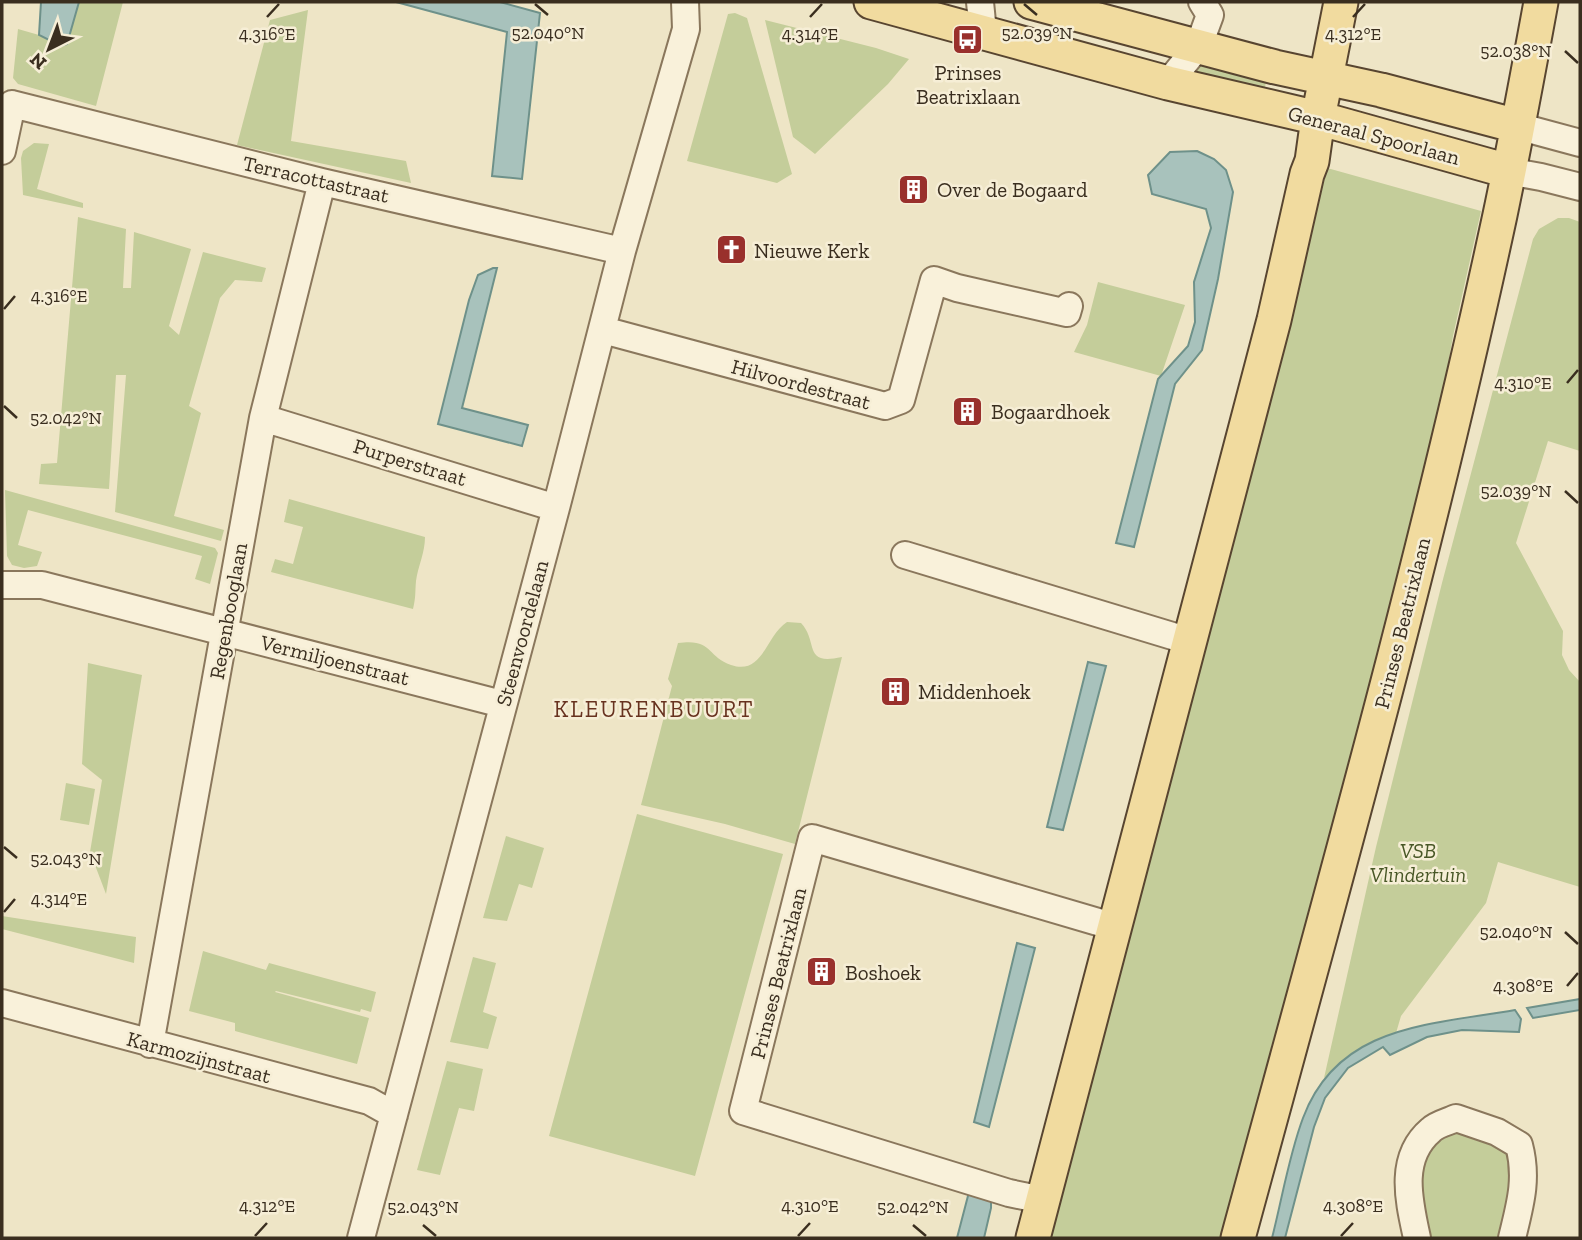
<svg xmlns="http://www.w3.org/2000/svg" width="1582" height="1240" font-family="'Zilla Slab',serif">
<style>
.green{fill:#c4cd9a}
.water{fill:#a8c2bc;stroke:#6e918a;stroke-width:2}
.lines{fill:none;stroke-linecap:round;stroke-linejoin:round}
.minor-casing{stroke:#8a775c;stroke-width:30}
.major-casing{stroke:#584530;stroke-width:37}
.minor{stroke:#f9f1da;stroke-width:26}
.major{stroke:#f1db9f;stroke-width:33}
.ticks{fill:none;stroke:#3a2e1f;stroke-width:2.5}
.labels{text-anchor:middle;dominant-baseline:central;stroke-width:5;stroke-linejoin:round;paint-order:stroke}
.poi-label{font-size:21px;fill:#3a2e1f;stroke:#f6eed6;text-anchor:start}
.street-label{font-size:21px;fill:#3a2e1f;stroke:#f6eed6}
.park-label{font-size:21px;font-style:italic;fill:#485726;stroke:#f6eed6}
.neighbourhood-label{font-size:23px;letter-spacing:2px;fill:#67321f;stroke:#f6eed6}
.ticks-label{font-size:18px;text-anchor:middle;fill:#3a2e1f;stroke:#f6eed6;stroke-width:5;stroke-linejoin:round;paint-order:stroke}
</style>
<rect width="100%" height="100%" fill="#eee5c6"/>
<path class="green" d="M79,2h44l-27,104 -78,-22 -5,-6 5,-49 21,6 22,11 6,-2z
M308,10l-17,131 115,20 5,22 -174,-38 33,-125z
M735,13l12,5 45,156 -15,9 -90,-22 41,-147z
M765,20l111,28 33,11 -21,25 -73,70 -22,-17z
M1204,60l63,16 -3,17 -74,-20z
M34,143l15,1 -12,45 46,14v5l-60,-13 -2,-37 2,-7z
M1320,166l161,45 -28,125 -17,99 -209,803h-180z
M78,217l48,12 -3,59h8l3,-56 57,17 -22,77 10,9 24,-83 63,16 -4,14 -27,-2 -15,18 -31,108 12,7 -27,103 50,14 -3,11 -106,-29 11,-137h-10l-7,114 -70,-5 2,-20 16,-1z
M1558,218h11l11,4v229l-32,-10 -32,102 47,88 -1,24 7,15 11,12v205l-82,-25 -12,41 -85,113 -5,17 -12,4 -60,41 52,-231 66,-264 91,-344 6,-10z
M1098,282l87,23 -24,71 -87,-24 13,-27z
M5,490l210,58 3,5 -8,31 -15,-5 7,-23 -174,-46 -10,35 24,7 -5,14 -13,2 -12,-3 -5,-9z
M289,499l136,38c0,16 -7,29 -9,44 -1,11 0,16 -3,28l-142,-37 4,-13 18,5 10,-37 -19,-5z
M787,622l14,1c18,19 1,43 41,34l-47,187 -70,-20 -84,-19 31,-119 -4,-7 10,-36c35,-5 28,13 53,22 32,11 35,-30 56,-43z
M88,663l54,12 -36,219 -16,-42 12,-72 -20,-16z
M66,783l29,6 -6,36 -29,-5z
M637,814l146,40 -88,322 -146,-40z
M506,836l38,12 -12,40 -13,-4 -12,37 -24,-3z
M2,916l134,21 -2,26 -132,-34z
M203,951l63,19 3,-7 107,29 -5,20 -10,-3 -1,3 -84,-21 -1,1 94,26 -12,46 -122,-33v-8l-46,-12z
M473,957l23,6 -13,49 14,5 -9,32 -38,-7z
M447,1061l36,8 -9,42 -15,-3 -19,67 -23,-5z
M1446,1129l57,15 12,15 -12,79h-79l-5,-79z"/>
<path class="water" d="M41,2h38l-12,42 -6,2 -22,-11z
M396,2h104l40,11 -18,166 -30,-3 15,-144z
M1197,151l17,8 12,11 7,22 -15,87 -16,71 -27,34 -41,163 -18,-4 42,-164 30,-33 7,-24 -1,-40 17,-54 -5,-19 -54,-15 -4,-19 22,-23z
M493,268h4l-35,140 66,17 -6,21 -84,-22 31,-124 9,-25z
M1088,662l18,4 -43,164 -16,-3z
M1017,943l18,5 -46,179 -15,-5z
M1580,999v11l-47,8 -6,-10z
M1515,1010l6,9 -2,13 -57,-2 -35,7 -37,18 -7,-8 -35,21 -23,30 -11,29 -29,111h-13c10,-39 17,-83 31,-120 35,-94 128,-93 212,-108z
M969,1192l22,6v10l-7,30h-27z"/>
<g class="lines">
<defs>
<path id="minor" d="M980,2l3,30
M1168,83l31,-38 11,-30 -8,-13
M1517,126l63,17
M2,151l10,-47 310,78 300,69
M1508,171l33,6 39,10
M603,330l282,76 16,-6 33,-120 23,8 110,25 2,-7
M263,418l293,90
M905,555l284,86
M4,585h38l460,119
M2,1003l367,98 25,14
M150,1044l113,-626 59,-236
M1043,1200l-34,-7 -266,-82 69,-273 303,89
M361,1238l195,-730 66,-257 64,-222 -1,-27
M1417,1238c-8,-37 -19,-80 14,-108 6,-6 17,-8 25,-12l41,14 22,13c9,34 1,60 -7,93"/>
<path id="major" d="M871,2l297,81 150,35 190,53
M1031,2l244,65 106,23 136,36
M1033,1238l241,-918 33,-146 5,-13 6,-43 23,-116
M1238,1238c92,-339 188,-679 262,-1023 15,-71 28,-142 41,-213"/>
</defs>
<use href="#minor" class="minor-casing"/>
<use href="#major" class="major-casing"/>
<use href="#minor" class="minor"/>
<use href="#major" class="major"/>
</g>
<path class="ticks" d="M535,4l13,11M1024,4l13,11M267,17l12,-13M810,17l12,-13M1353,17l12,-13M1565,51l13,12M4,309l11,-13M1567,383l11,-13M4,406l13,12M1565,491l13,12M4,847l13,11M4,912l11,-13M1565,932l13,12M1567,986l11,-13M423,1225l13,11M913,1225l13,11M255,1236l12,-13M798,1236l12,-13M1341,1236l12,-13"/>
<defs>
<symbol id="bus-square" viewBox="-11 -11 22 22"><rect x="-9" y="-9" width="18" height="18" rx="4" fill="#99302c" stroke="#f6eed6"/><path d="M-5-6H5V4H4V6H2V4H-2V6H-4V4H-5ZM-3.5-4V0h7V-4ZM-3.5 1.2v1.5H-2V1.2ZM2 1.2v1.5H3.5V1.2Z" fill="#fff"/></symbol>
<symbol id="building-square" viewBox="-11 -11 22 22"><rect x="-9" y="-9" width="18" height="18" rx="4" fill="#99302c" stroke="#f6eed6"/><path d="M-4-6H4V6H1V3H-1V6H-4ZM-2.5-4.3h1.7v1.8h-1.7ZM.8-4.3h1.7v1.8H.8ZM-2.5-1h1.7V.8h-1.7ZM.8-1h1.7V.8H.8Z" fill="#fff"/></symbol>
<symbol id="church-square" viewBox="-11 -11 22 22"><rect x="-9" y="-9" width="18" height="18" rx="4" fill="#99302c" stroke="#f6eed6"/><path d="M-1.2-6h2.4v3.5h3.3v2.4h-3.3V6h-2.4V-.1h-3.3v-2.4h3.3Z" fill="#fff"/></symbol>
</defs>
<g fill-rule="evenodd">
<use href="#bus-square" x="950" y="22" width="35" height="35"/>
<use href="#building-square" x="896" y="172" width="35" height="35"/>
<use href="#church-square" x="714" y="232" width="35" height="35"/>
<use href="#building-square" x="950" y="394" width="35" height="35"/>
<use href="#building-square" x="878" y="674" width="35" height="35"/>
<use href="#building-square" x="804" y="954" width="35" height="35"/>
</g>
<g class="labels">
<g class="poi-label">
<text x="968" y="72" text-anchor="middle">Prinses<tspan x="968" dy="24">Beatrixlaan</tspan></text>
<text x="937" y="189">Over de Bogaard</text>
<text x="754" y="250">Nieuwe Kerk</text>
<text x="991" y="411">Bogaardhoek</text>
<text x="918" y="691">Middenhoek</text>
<text x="845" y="972">Boshoek</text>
</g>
<g class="street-label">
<text transform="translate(1374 135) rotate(15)">Generaal Spoorlaan</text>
<text transform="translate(316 179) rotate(13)">Terracottastraat</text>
<text transform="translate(801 384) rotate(15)">Hilvoordestraat</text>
<text transform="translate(410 462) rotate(17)">Purperstraat</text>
<text transform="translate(228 611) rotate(-80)">Regenbooglaan</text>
<text transform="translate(1402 623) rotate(-76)">Prinses Beatrixlaan</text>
<text transform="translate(522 633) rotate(-75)">Steenvoordelaan</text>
<text transform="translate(335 660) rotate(14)">Vermiljoenstraat</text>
<text transform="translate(778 973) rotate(-76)">Prinses Beatrixlaan</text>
<text transform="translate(199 1057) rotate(15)">Karmozijnstraat</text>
</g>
<g class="park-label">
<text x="1418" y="850">VSB<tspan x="1418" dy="24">Vlindertuin</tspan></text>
</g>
<g class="neighbourhood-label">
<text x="654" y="709">KLEURENBUURT</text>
</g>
</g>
<g class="ticks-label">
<text x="548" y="39">52.040°N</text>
<text x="1037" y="39">52.039°N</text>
<text x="267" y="40">4.316°E</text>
<text x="810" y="40">4.314°E</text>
<text x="1353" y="40">4.312°E</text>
<text x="1516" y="57">52.038°N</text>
<text x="59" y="302">4.316°E</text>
<text x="1523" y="389">4.310°E</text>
<text x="66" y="424">52.042°N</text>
<text x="1516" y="497">52.039°N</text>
<text x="66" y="865">52.043°N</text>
<text x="59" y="905">4.314°E</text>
<text x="1516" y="938">52.040°N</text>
<text x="1523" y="992">4.308°E</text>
<text x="267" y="1212">4.312°E</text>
<text x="810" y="1212">4.310°E</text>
<text x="1353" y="1212">4.308°E</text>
<text x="423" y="1213">52.043°N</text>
<text x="913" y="1213">52.042°N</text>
</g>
<rect width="1582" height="1240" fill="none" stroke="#3a2e1f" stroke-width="7"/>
<g transform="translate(49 49) rotate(222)" stroke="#f6eed6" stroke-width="5" paint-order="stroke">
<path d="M0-5L12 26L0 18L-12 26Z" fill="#3a2e1f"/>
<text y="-10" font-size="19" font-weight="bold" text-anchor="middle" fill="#3a2e1f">N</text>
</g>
</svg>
